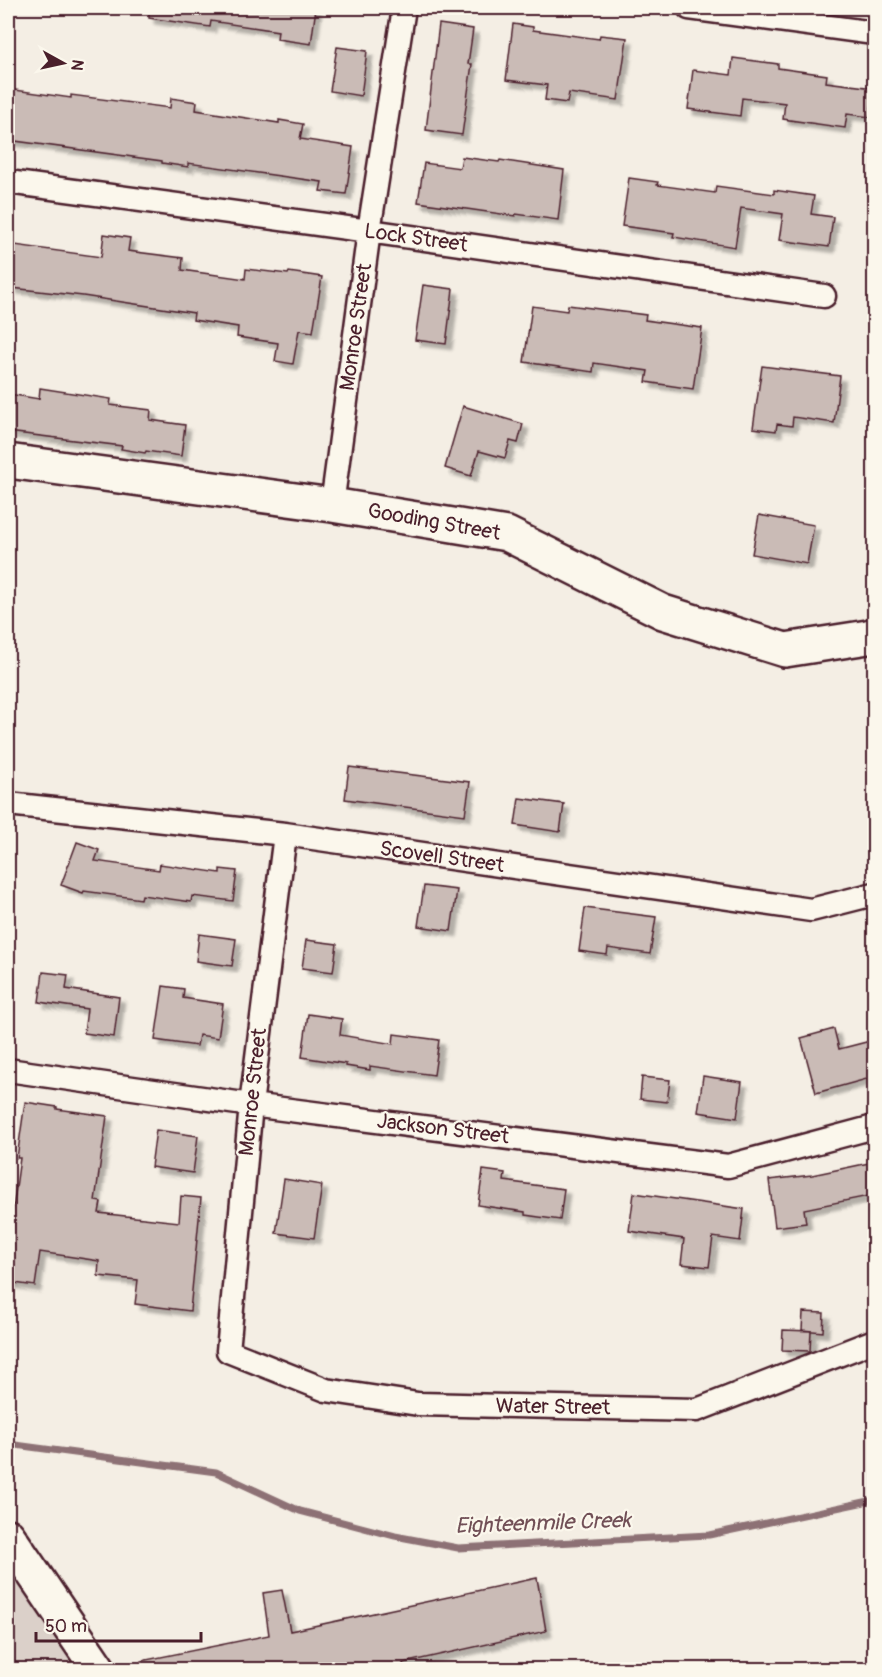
<svg xmlns="http://www.w3.org/2000/svg" width="882" height="1677" font-family="Pangolin,sans-serif">
<style>
.green{fill:#dbd0c9;stroke:#92787a;stroke-width:1.5}
.lines{fill:none;stroke-linecap:round;stroke-linejoin:round}
.stream{stroke:#8d7174;stroke-width:7}
.building{fill:#cabbb6;stroke:#4a1f2b;stroke-width:1.5;filter:url(#shadow)}
.street-casing{stroke:#4a1f2b;stroke-width:27}
.secondary-casing{stroke:#4a1f2b;stroke-width:38}
.primary-casing{stroke:#4a1f2b;stroke-width:38}
.street{stroke:#fbf7ec;stroke-width:22}
.secondary{stroke:#fbf7ec;stroke-width:33}
.primary{stroke:#fbf7ec;stroke-width:33}
.labels{text-anchor:middle;dominant-baseline:central;stroke-width:4.5;stroke-linejoin:round;paint-order:stroke}
.street-label{font-size:21px;fill:#4a1f2b;stroke:#fbf7ec}
.water-label{font-size:22px;font-style:italic;fill:#714f56;stroke:#fbf7ec}
</style>
<defs>
<filter id="shadow"><feDropShadow dx="5.5" dy="5.5" stdDeviation="1.5" flood-color="#0004"/></filter>
</defs>
<rect width="100%" height="100%" fill="#f4eee4"/>
<filter id="ink" filterUnits="userSpaceOnUse"><feTurbulence type="fractalNoise" baseFrequency=".0167" numOctaves="2"/><feDisplacementMap in="SourceGraphic" scale="12" xChannelSelector="R" yChannelSelector="G"/><feConvolveMatrix kernelMatrix="1 2 1 2 8 2 1 2 1" color-interpolation-filters="sRGB"/></filter>
<g filter="url(#ink)">
<path class="green" d="M8,1536l91,133h-91z"/>
<g class="lines">
<path class="stream" d="M8,1444l208,28 84,39 95,25 63,12 251,-13 165,-35"/>
</g>
<path class="building" d="M149,8h167l-5,36 -34,-5 1,-8 -67,-10 -1,6 -61,-9z
M439,24l34,5 -5,35h4l-10,71 -36,-5z
M513,24l20,3v3l66,9 1,-4 27,3 -9,62 -49,-7 -2,10 -22,-3 2,-15 -41,-5z
M337,47l30,4 -6,45 -31,-5z
M733,58l45,6v4l49,7 -1,7 48,6 -4,29 -23,-3 -2,14 -62,-9 2,-16 -43,-5 -2,18 -52,-7 5,-39 38,5z
M8,89l63,9v-3l99,13 1,-10 26,4 -1,8 83,13v-3l24,4 -3,15 53,8 -7,47 -26,-3 2,-9 -134,-19v4l-26,-4v-2l-154,-21z
M462,157l37,5 1,-2 64,10 -6,50 -42,-6 -1,2 -97,-14 6,-39 36,5z
M629,178l29,4 -1,3 58,8 1,-7 58,8v-4l40,6 -3,18 22,3 -4,30 -50,-7 4,-26 -42,-6 -6,39 -62,-10 1,-4 -52,-7z
M104,234l26,4 -2,13 55,7 -1,12 63,9 1,-10 42,5 1,-2 33,5 -9,55 -14,-2 -6,34 -18,-3 3,-18 -41,-6 1,-10 -45,-7 1,-7 -111,-17 -71,-8v-4l-4,-1v-39l93,13z
M423,285l30,4 -7,55 -31,-4z
M568,305l78,10 -1,5 57,8 -9,61 -47,-7 2,-11 -54,-8 -1,9 -69,-10 8,-56 35,5z
M762,366l78,10 -6,47 -41,-6 -1,9 -15,-2 -1,7 -23,-3z
M40,388l71,11 -1,6 41,5 -1,10 35,5 -4,31 -35,-5 -1,2 -24,-4 1,-3 -114,-14v-38l31,5z
M463,406l60,18 -5,19 -8,-2 -5,17 -26,-7 -8,25 -26,-8z
M759,515l55,10 -7,39 -55,-10z
M349,767l121,15 -5,33 -120,-16z
M519,798l45,6 -4,28 -45,-7z
M77,842l22,8 -4,11 64,9 1,-6 60,9v-4l17,2 -4,30 -41,-5 -1,6 -49,-7 -1,4 -57,-8 -1,2 -22,-8z
M424,886l33,4 -6,41 -33,-5z
M585,908l71,9 -6,37 -42,-6 -1,7 -28,-4z
M199,934l37,5 -4,27 -36,-5z
M306,940l31,4 -4,28 -31,-4z
M43,972l25,3 -2,14 53,8 -5,40 -30,-4 3,-24 -48,-7z
M163,986l21,3 -1,9 40,6 -5,34 -19,-3 -2,11 -42,-6z
M308,1014l34,5 -2,16 53,9 1,-10 45,6 -5,35 -64,-9v4l-24,-4v-2l-44,-7z
M834,1029l5,20 35,-9v37l-58,16 -15,-55z
M703,1076l39,6 -5,36 -39,-6z
M642,1077l28,3 -3,22 -27,-3z
M25,1102l32,5v2l50,7 -12,85 6,1 -2,11 80,9 2,-26 20,2 -11,113 -55,-7 3,-24 -40,-4 1,-15 -59,-9 -5,34 -27,-4v-58h3l9,-66h-3z
M156,1130l42,6 -5,37 -42,-6z
M874,1162v33l-70,14 2,14 -31,4 -6,-47 43,-5z
M483,1170l22,3 -1,8 60,8 -4,31 -35,-5v-3l-47,-7z
M284,1179l38,6 -8,53 -38,-5z
M634,1193l110,16 -4,32 -27,-4 -4,30 -28,-3 3,-25 -55,-8z
M803,1312l21,1 -1,19 -21,-2z
M783,1330l28,1 -1,20 -28,-1z
M537,1578l9,53 -143,32 1,7h-263v-9l128,-26 -6,-42 19,-3 8,41z"/>
<g class="lines">
<defs>
<path id="street" d="M689,8l185,25
M8,182l361,49 455,65
M332,505l37,-274 35,-223
M8,804l277,30 526,76 63,-16
M285,834l-34,271 -23,246 98,39 92,14 279,6 177,-69
M8,1070l243,35 477,61 146,-39"/>
<path id="secondary" d="M8,461l324,44 175,29 156,78 122,38 83,-13 6,-2"/>
<path id="primary" d="M8,1536l91,134"/>
</defs>
<use href="#street" class="street-casing"/>
<use href="#secondary" class="secondary-casing"/>
<use href="#primary" class="primary-casing"/>
<use href="#street" class="street"/>
<use href="#secondary" class="secondary"/>
<use href="#primary" class="primary"/>
</g>
</g>
<g class="labels">
<g class="street-label">
<text transform="translate(416 238) rotate(8)">Lock Street</text>
<text transform="translate(356 327) rotate(-82)">Monroe Street</text>
<text transform="translate(434 522) rotate(10)">Gooding Street</text>
<text transform="translate(442 857) rotate(8)">Scovell Street</text>
<text transform="translate(253 1092) rotate(-84)">Monroe Street</text>
<text transform="translate(443 1129) rotate(7)">Jackson Street</text>
<text transform="translate(553 1407) rotate(1)">Water Street</text>
</g>
<g class="water-label">
<text transform="translate(543 1523) rotate(-2)">Eighteenmile Creek</text>
</g>
</g>
<rect width="882" height="1677" fill="none" stroke="#fbf7ec" stroke-width="30"/>
<rect x="15" y="15" width="852" height="1647" fill="none" stroke="#4a1f2b" stroke-width="2" filter="url(#ink)"/>
<g transform="translate(63 63) rotate(98)" stroke="#fbf7ec" stroke-width="4.5" paint-order="stroke">
<path d="M0-4.5L10 22L0 15L-10 22Z" fill="#4a1f2b"/>
<text y="-9" font-size="16" font-weight="bold" text-anchor="middle" fill="#4a1f2b">N</text>
</g>
<path d="M36 1632v9h165v-9" fill="none" stroke="#4a1f2b" stroke-width="3"/>
<text x="45" y="1632" font-size="18" fill="#4a1f2b" stroke="#fbf7ec" stroke-width="4.5" paint-order="stroke">50 m</text>
</svg>
